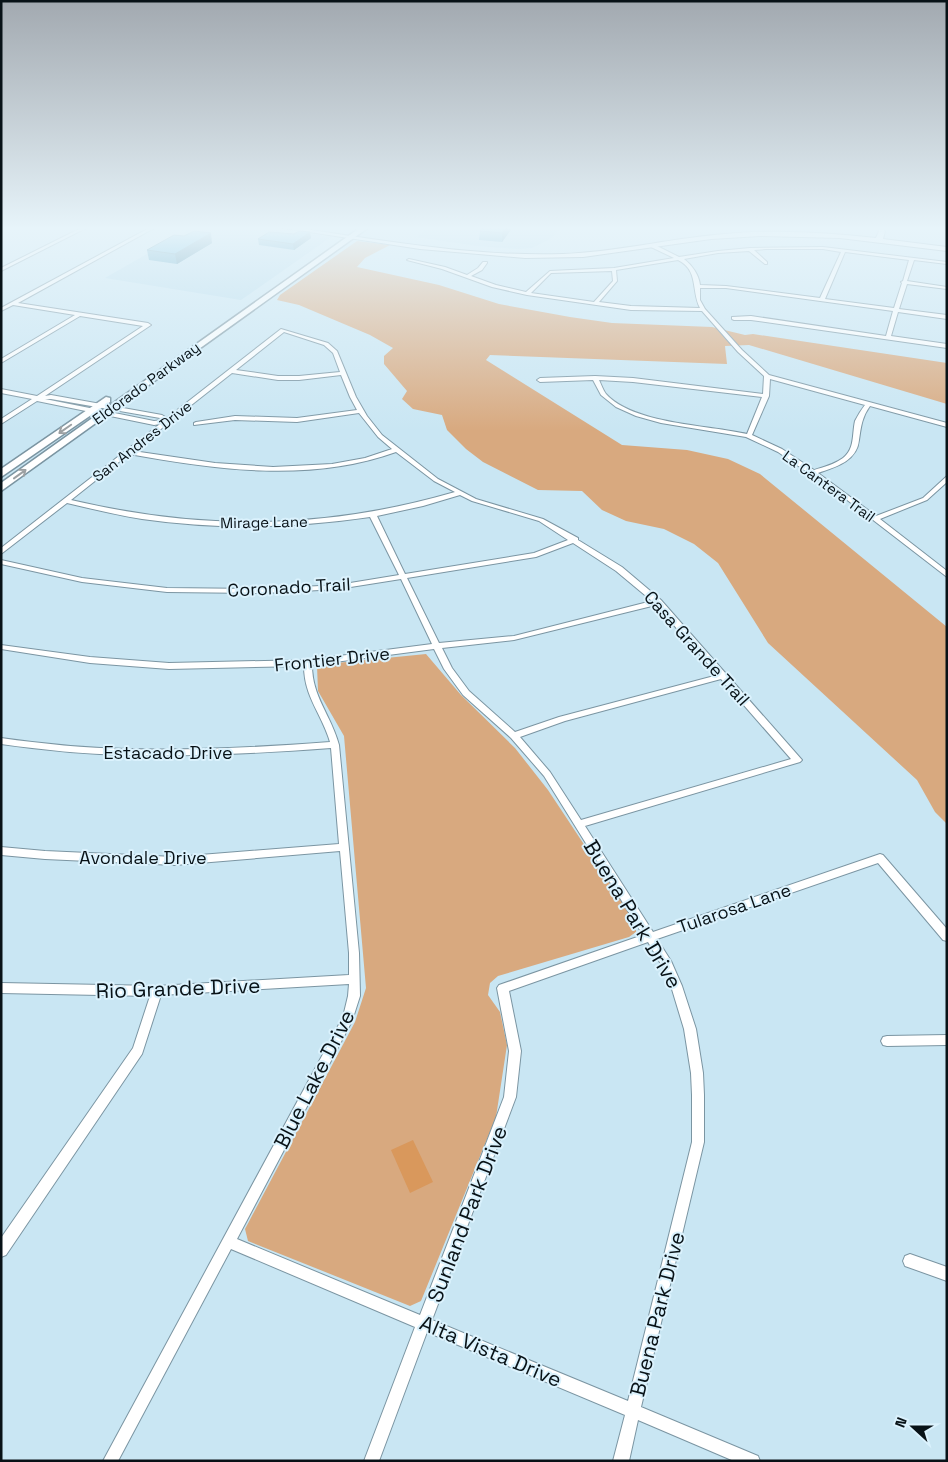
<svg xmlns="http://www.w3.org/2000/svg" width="948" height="1462" font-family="'Space Grotesk',sans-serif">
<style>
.built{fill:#b6dbec}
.green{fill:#d8a97f}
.water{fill:#d9985c}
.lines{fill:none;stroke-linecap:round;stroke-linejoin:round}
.street-casing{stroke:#7b95a2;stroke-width:2}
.secondary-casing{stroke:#7b95a2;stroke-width:2}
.primary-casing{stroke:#7b95a2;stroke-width:3}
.street{fill:#fff;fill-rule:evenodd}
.secondary{fill:#fff;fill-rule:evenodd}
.primary{fill:#fff;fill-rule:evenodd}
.wall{fill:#4297bb}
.shaded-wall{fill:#367b98}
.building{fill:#4db0d9;stroke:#367b98}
.oneway{stroke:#9ca0a2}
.labels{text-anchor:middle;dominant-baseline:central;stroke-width:4;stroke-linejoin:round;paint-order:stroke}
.far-street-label{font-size:15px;fill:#081217;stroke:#dbf2fd}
.street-label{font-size:18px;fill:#081217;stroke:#dbf2fd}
.near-street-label{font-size:21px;fill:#081217;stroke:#dbf2fd}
</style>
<rect width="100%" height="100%" fill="#c9e6f3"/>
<path class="built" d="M194,227h71l66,10 -90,63 -136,-22z
M429,227h134l-13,12 -18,9 -14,1 -41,-3 -61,-9z"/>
<path class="green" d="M357,241l33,4 -25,13 -8,9 82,18 60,19 71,13 42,6 100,4 33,8 8,-1 194,29v41l-198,-59 -24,1 2,18 -237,-9 -4,5 136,85 65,5 41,9 32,15 187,153v197l-12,-12 -18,-32 -149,-137 -50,-80 -24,-19 -30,-15 -38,-8 -24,-11 -20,-19 -44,-1 -55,-28 -17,-13 -19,-19 -5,-15 -29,-6 -11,-10 5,-8 -23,-27v-8l9,-8 -23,-13 -71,-30 -22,-5 3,-5z
M426,654l35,41 54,53 33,42 88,133v9l-7,5 -131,39 -8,7 -2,12 12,17 7,33 -11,72 -75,184 -11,5 -162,-65 -3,-12 110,-207 11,-34 -22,-252 -26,-45 -1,-25 9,-2z"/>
<path class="water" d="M413,1140l20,42 -23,11 -19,-43z"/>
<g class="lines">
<defs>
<path id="street" d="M83,227h5l-87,44v-3z
M151,227h5l-138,76 130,20 3,2 -106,71 6,-1 111,20 5,3 114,-89 47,14 9,8 19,46 11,19 15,19 56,44 38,20 67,20 35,19v2l44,27 39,33 141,160 -2,2 -215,64 68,106 227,-78 3,1 64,74v12l-4,-1 -65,-77 -221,76 14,22 11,25 14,43 7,44 1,22v47l-63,265 117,49 2,5h-26l-96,-41 -9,41h-16l12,-46 -198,-83 -48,129h-15l51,-134 -184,-78 -113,212h-15l240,-444 5,-21 1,-12 -188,11 -19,59 -136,201 -5,2v-19l132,-190 17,-52 -149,-3v-10l156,3 192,-11v-22l-9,-102 -165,14 -130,-6 -44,-4v-8l44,4 130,6 164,-13 -8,-96c-68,5 -137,9 -205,7 -42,-1 -83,-5 -125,-11v-6c42,6 84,10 126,11 68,2 135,-2 203,-7 -8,-28 -26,-45 -26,-76l-135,3 -79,-6 -89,-14v-4l89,12 79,6 139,-3 124,-16 -31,-65 -63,10 -73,4 -98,-1 -85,-10 -81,-18v-4l81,18 85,10 98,1 73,-4 61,-10 -29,-58c-75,11 -152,13 -228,2 -25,-4 -50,-10 -75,-16l-66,51v-6l159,-124 -6,1 -117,-24 -36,23v-5l31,-20 -31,-6v-4l36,7 106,-70 -63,-10 -79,47v-4l74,-44 -62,-10 -12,6v-3zM284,332l40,13 9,8 7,19 -41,4h-21l-42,-6zM232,373l46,7h21l42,-5 9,22 7,13 -60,8 -62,-2 -39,6 -2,1v2l41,-5 62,2 62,-9 19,24 14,12 -27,9 -33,6 -59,3 -58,-4 -82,-12zM45,399h6l109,19 2,2 -8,1zM396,452l38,29 21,11c-131,38 -252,39 -384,8l58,-46c88,16 181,29 267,-2zM460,495l12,6 67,20 29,19 -34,13 -129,21 -28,-58 46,-10zM573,543l43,28 36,30 -138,35 -75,7 -32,-65 129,-21zM656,605l62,70 -159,42 -44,15 -46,-41 -17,-23 -10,-20 72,-8zM434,649l10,20 19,26 48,43 33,38 99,159 -144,50 -2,3 12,63 -5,46 -84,218 -183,-76 115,-218 8,-25 -1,-43 -20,-208c-8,-30 -27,-48 -27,-80zM721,679l70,80 -210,61 -31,-48 -30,-35 45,-16zM648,942l14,24 9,20 13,43 7,44 1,22v47l-64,259 -196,-81 84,-223 5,-46 -12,-60z
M651,245h4l24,12 39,-6 32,-3 73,-1 124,15v2l-33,-4 -7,21 40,6v2l-40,-5 -8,25 48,6v4l-49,-7 -7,24 56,8v4l-196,-28h-17l-2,-1v-2l19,-1 135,20 7,-25 -167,-23h-26v12l5,9 37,41 27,25 178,48v4l-77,-21c-8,11 -9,20 -11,34 -2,21 -23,27 -41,33l58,43 47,-18 24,-22v6l-20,18 -47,19 67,52v6l-105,-81 -64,-44 -32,-15 -85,-14 -25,-7 -20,-9 -15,-12 -8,-15 -53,2 -3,-2 3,-2 55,-2 38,2 130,16 1,-18 -26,-24 -36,-41 -71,-1 -104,-15 -35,-8 -50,-18 -35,-9 2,-1 36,8 22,8 11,-7 5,-6h4v1l-5,7 -11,6 25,9 30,7 24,-21 64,-3 60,-10 -23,-11zM766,249h57l18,3 -21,46 -94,-12 -26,-1c-1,-10 -8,-20 -16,-26l34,-6 31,-2 16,13h2v-2l-13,-12zM845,252l64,8 -6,21 -2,1 1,1 -8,25 -69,-9zM678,260c21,10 13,31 22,48l-69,-2 -32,-4 18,-21 -1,-11zM612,271l1,10 -19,21 -63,-9 20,-20zM770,379l95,26c-4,5 -7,10 -10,16 -3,13 0,28 -12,37 -8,6 -19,9 -29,12l-32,-21 -30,-14 17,-39zM599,380l34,2 129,15 -15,37c-39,-9 -114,-10 -141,-40 -3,-4 -5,-10 -7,-14z
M947,1035v10l-60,1 -4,-1 -2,-4 2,-4 4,-1z
M910,1254l37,13v14l-42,-15 -2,-5 2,-5z"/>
<path id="secondary" d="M277,227h14c90,13 181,30 272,27 51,-2 100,-14 151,-19 54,-6 108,-3 162,3l3,-7 -3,-4h6l3,4 -2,8 64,8v4l-107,-13 -80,-2 -49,3 -128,18 -58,1 -105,-9z"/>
<path id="primary" d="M361,227h8l-368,264v-8z
M106,397l4,1v4l-109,75v-8z"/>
</defs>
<use href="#street" class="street-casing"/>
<use href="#secondary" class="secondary-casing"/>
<use href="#primary" class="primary-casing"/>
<use href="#street" class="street"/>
<use href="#secondary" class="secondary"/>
<use href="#primary" class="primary"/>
</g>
<path class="wall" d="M482,227h31l-11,15 -23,-2 1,-9z
M184,236l28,7 -35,21 -28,-4 -2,-10z
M311,238l-17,12 -35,-5 -1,-6z"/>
<path class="shaded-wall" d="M506,227h7l-11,15v-9z
M310,232l1,6 -17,12 -1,-6z
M211,233l1,10 -35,21 -2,-10z"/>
<path class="building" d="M482,227h24l-4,6 -22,-2z
M194,231l17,2 -36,21 -28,-4 27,-15 10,1z
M299,231l11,1 -17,12 -35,-5 11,-7 25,2z"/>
<defs><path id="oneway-shaft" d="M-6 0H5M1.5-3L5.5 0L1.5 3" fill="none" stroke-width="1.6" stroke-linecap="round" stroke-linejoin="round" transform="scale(1.25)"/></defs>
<g class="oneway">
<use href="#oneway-shaft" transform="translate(65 429) rotate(145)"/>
<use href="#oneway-shaft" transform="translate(20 474) rotate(-36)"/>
</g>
<linearGradient id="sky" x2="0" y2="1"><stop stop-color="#a2a9b0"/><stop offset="0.53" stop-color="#e7f4fa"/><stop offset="1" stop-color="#e7f4fa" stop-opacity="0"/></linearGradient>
<rect width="948" height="431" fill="url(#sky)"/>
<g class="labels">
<g class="far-street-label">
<text transform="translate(146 383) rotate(-36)">Eldorado Parkway</text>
<text transform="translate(142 441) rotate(-38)">San Andres Drive</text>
<text transform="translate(829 486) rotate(36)">La Cantera Trail</text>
<text transform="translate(264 522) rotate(-1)">Mirage Lane</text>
</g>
<g class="street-label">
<text transform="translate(289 587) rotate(-3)">Coronado Trail</text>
<text transform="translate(697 648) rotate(48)">Casa Grande Trail</text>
<text transform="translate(332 659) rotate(-6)">Frontier Drive</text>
<text x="168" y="752">Estacado Drive</text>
<text x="143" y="857">Avondale Drive</text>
<text transform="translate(734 908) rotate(-19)">Tularosa Lane</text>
</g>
<g class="near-street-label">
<text transform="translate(633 914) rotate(59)">Buena Park Drive</text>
<text transform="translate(178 988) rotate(-2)">Rio Grande Drive</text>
<text transform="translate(314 1079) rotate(-63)">Blue Lake Drive</text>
<text transform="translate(467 1214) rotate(-69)">Sunland Park Drive</text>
<text transform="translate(657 1314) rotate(-76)">Buena Park Drive</text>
<text transform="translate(491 1351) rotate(23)">Alta Vista Drive</text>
</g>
</g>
<rect width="948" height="1462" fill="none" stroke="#081217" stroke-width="5"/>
<g transform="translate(913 1427) rotate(291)" stroke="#dbf2fd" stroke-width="4" paint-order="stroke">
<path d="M0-4L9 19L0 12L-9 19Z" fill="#081217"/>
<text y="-8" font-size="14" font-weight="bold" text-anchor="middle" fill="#081217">N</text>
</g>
</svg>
